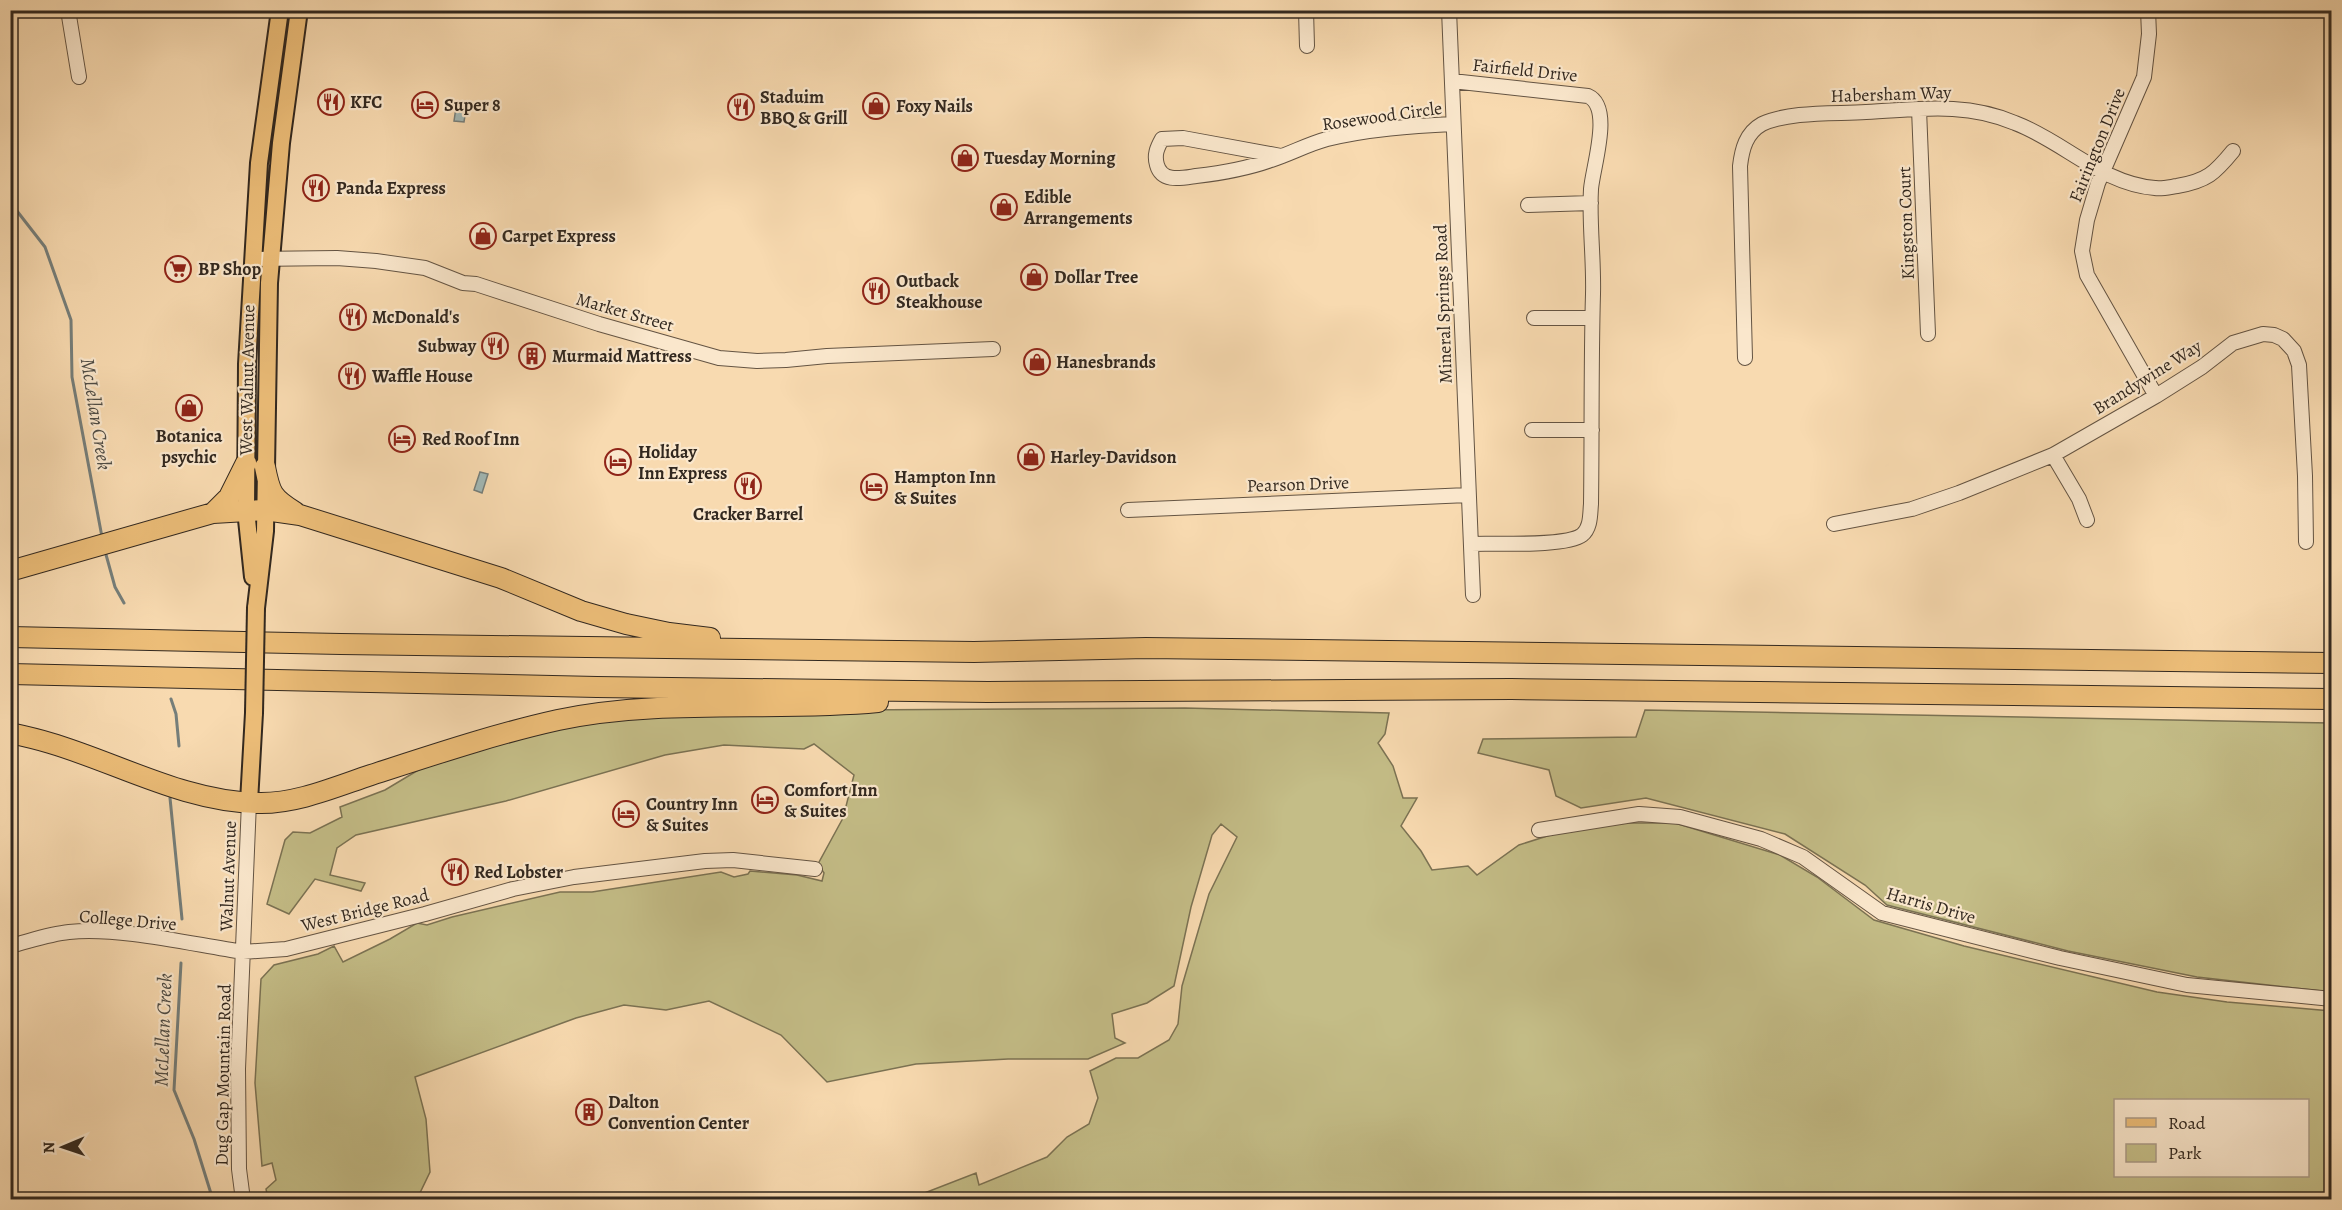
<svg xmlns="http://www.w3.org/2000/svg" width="2342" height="1210" font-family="Alegreya,serif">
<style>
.green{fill:#c4bd87;stroke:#7b7253;stroke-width:1.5;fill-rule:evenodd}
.water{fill:#a2b8b6;stroke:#757e7a;stroke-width:1.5}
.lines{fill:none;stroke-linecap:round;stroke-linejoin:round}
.stream{stroke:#757e7a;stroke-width:3}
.minor-casing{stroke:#645443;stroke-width:16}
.major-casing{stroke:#32281f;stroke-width:20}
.highway-casing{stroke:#32281f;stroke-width:22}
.minor{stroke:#fae7cc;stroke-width:14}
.major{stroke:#ecbd78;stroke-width:16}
.highway{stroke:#ecbd78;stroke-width:20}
.major-bridge-casing{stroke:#32281f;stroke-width:20;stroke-linecap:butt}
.major-bridge{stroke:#ecbd78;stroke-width:16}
.labels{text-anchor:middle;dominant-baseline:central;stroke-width:4.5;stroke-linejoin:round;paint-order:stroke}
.street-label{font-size:18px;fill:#32281f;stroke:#fae7cc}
.poi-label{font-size:18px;font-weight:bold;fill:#32281f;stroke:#fae7cc;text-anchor:start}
.water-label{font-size:20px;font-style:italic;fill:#4e4c45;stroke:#fae7cc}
</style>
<rect width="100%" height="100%" fill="#f8dab0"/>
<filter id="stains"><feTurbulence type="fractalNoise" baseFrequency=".00333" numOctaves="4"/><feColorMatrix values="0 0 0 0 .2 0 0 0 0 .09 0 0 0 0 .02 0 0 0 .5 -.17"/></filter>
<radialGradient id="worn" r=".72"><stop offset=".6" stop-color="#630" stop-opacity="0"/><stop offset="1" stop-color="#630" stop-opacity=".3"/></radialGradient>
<path class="green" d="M1185,708l204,5 -4,21 -7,9 15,23 10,32h14l-16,28 20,25 11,19 36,-4 9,9 42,-30 44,-14 63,-8h49l105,32 37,22 57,43 90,26 193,46 70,10 104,9v188h-1422l67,-26 3,12 68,-28 20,-20 22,-13 9,-26 -8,-27 26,-13h22l31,-18 9,-16 4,-38 27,-92 28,-57 -16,-13 -9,11 -21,72 -17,79 -27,17 -35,11 3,24 10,5 -37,16h-80l-92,5 -89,18 -46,-47 -72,-34 -43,9 -42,-5 -48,13 -161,59 11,42 4,53 -13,27h-149l-2,-10 10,-9 -4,-17 -10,3 -7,-83 6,-104 13,-14 44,-11 16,-8 9,16 47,-23 27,-16 10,2 25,-8 108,-25h32l129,-20 13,5 14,-3 2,-3 47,4 25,6 2,-8 -6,-9 25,-46 11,-43 -40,-31 -10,5 -80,-4 -59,10 -159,46 -150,34 -19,13 -7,27 35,8 -4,8 -46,-12 -26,35 -22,-10 18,-64 8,-8 17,1 32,-16 -2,-10 45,-17 35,-21 133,-44 125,-14zM2116,1100h192v76h-192z
M1645,710l686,13v269l-134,-15 -129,-26 -181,-46 -22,-20 -80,-51 -139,-36 -65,10 -25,-12 -7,-26 -71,-17 5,-14 153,-2z"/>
<path class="water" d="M457,101l10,2 -3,19 -10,-1z
M480,472l8,2 -6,19 -8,-3z"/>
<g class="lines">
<path class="stream" d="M10,202l35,45 26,73 1,57 30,160
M105,551l10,36 9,16
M171,699l5,15 3,32
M170,798l12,121
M181,963l-7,127 20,49 19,61"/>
<defs>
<path id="minor" d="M68,10l11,67
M1095,10h13
M1306,10l1,36
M1449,10l24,585
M2148,10l1,24 -5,43 -46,106 -11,37 -5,31 5,24 69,121
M1452,81l136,15c25,11 5,70 3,93 -2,35 3,70 2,105 -2,70 -1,140 -2,210 -1,10 0,24 -9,31 -16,12 -89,8 -111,9
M1919,109l9,225
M1281,156l-98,-18 -21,1c-5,9 -8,16 -5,26 5,18 25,13 39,11 26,-3 50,-7 75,-16 19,-6 37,-16 56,-21 41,-10 85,-13 126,-15
M1528,205l63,-2
M253,259l84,-1 39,3 49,7 38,15 13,1 123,40 120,34 38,3 29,-1 41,-4 166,-7
M1534,318h58
M1745,358l-5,-192c2,-17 6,-33 22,-42 28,-13 73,-10 104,-12 29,-1 58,-5 87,-3 20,1 43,6 62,14 48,18 87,61 140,65 7,1 15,-1 22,-2 30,-5 38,-13 56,-35
M1532,430h60
M2053,455l26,44 8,21
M1128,510l340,-15
M1834,524l78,-15 47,-16 94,-38 103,-59 46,-29 31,-24 30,-9 11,1 9,4 11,12 5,14 6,111 1,66
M1539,830l100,-16 41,3 81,22 42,18 79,56 178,45 127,27 145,14
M10,946c20,-5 39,-12 59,-14 52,-5 121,12 174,20l43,-3 139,-35 88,-25 61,-12 131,-16 28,-1 82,9
M243,1200l-4,-31 -1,-100 11,-267"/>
<path id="major" d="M253,577l-7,-67 1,-146 12,-201 21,-153
M256,608l9,-77 4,-248 12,-140 18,-133
M249,802l5,-89"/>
<path id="highway" d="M265,467c5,26 7,31 30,45
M213,513l16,-16 17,-34
M10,571l203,-58 52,-3 35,5 201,63 80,33 45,13 43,9 41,5
M10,637l331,7 633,8 172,-4 1186,15
M10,674l587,13 391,5 523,-3 821,10
M10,733c14,3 27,6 40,10 68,20 135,59 208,60 38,1 77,-16 113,-28 62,-20 124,-41 187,-55 105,-22 214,-8 320,-18"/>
</defs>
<use href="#minor" class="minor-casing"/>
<use href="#major" class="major-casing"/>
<use href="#highway" class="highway-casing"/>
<use href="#minor" class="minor"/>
<use href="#major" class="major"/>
<use href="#highway" class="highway"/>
<defs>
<path id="major-bridge" d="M254,713l2,-105"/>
</defs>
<use href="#major-bridge" class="major-bridge-casing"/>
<use href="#major-bridge" class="major-bridge"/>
</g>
<defs>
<symbol id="restaurant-ring" viewBox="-11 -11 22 22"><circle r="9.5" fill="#fae7cc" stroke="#8f2418" stroke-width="1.5"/><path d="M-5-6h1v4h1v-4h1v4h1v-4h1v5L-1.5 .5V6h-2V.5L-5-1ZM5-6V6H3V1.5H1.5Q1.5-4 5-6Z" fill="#8f2418"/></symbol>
<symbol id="hotel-ring" viewBox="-11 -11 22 22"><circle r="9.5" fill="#fae7cc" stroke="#8f2418" stroke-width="1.5"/><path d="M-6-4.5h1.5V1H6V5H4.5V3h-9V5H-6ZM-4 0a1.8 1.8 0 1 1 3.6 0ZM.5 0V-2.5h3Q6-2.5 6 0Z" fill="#8f2418"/></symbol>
<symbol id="shop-ring" viewBox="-11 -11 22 22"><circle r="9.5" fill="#fae7cc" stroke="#8f2418" stroke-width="1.5"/><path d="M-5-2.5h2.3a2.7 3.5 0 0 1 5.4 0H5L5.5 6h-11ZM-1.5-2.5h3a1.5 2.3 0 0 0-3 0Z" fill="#8f2418"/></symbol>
<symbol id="supermarket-ring" viewBox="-11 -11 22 22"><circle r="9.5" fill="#fae7cc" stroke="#8f2418" stroke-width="1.5"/><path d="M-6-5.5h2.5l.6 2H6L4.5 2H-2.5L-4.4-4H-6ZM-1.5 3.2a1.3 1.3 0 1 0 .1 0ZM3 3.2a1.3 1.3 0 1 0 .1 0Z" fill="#8f2418"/></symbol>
<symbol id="building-ring" viewBox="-11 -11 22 22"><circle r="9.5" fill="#fae7cc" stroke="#8f2418" stroke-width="1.5"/><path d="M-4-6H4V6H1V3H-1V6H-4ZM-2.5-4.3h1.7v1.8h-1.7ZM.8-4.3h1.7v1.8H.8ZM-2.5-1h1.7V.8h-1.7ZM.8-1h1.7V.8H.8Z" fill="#8f2418"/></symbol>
</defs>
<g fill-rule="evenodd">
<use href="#restaurant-ring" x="316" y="87" width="30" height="30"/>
<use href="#hotel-ring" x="410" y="90" width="30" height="30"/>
<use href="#shop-ring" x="861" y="91" width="30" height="30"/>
<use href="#restaurant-ring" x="726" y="92" width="30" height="30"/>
<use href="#shop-ring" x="950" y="143" width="30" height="30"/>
<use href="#restaurant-ring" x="301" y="173" width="30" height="30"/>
<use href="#shop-ring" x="989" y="192" width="30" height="30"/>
<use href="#shop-ring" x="468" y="221" width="30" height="30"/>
<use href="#supermarket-ring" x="163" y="254" width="30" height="30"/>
<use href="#shop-ring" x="1019" y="262" width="30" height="30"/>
<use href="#restaurant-ring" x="861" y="276" width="30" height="30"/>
<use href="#restaurant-ring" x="338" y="302" width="30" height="30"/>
<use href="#restaurant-ring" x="480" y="331" width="30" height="30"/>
<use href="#building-ring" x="517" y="341" width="30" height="30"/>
<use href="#shop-ring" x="1022" y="347" width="30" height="30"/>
<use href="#restaurant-ring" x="337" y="361" width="30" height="30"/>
<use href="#shop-ring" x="174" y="393" width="30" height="30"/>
<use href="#hotel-ring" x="387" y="424" width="30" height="30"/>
<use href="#shop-ring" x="1016" y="442" width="30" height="30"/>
<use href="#hotel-ring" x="603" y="447" width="30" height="30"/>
<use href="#restaurant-ring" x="733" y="471" width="30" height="30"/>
<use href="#hotel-ring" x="859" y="472" width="30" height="30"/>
<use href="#hotel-ring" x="750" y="785" width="30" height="30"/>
<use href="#hotel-ring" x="611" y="799" width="30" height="30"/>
<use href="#restaurant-ring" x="440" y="857" width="30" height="30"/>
<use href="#building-ring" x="574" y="1097" width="30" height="30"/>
</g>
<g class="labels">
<g class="street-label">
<text transform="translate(1525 70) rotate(6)">Fairfield Drive</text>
<text transform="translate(1891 94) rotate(-2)">Habersham Way</text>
<text transform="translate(1382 116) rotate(-8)">Rosewood Circle</text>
<text transform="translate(2097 145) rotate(-68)">Fairington Drive</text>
<text transform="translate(1906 223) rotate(-92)">Kingston Court</text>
<text transform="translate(1443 304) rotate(-92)">Mineral Springs Road</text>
<text transform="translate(625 312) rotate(16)">Market Street</text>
<text transform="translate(2147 377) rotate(-32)">Brandywine Way</text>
<text transform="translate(247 380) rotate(-89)">West Walnut Avenue</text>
<text transform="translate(1298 484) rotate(-2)">Pearson Drive</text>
<text transform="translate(228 876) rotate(-88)">Walnut Avenue</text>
<text transform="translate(1931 905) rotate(16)">Harris Drive</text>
<text transform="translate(365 910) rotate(-14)">West Bridge Road</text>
<text transform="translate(128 920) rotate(5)">College Drive</text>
<text transform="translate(223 1075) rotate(-89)">Dug Gap Mountain Road</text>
</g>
<g class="poi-label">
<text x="760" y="97">Staduim<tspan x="760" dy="21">BBQ &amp; Grill</tspan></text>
<text x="350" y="102">KFC</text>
<text x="444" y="105">Super 8</text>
<text x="896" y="106">Foxy Nails</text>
<text x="984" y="158">Tuesday Morning</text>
<text x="336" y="188">Panda Express</text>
<text x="1024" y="197">Edible<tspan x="1024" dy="21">Arrangements</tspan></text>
<text x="502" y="236">Carpet Express</text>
<text x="198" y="269">BP Shop</text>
<text x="1054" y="277">Dollar Tree</text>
<text x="896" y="281">Outback<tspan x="896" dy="21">Steakhouse</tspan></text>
<text x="372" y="317">McDonald's</text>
<text x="476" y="346" text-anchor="end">Subway</text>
<text x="552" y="356">Murmaid Mattress</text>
<text x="1056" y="362">Hanesbrands</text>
<text x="372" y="376">Waffle House</text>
<text x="189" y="436" text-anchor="middle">Botanica<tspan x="189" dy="21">psychic</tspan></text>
<text x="422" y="439">Red Roof Inn</text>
<text x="638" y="452">Holiday<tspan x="638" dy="21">Inn Express</tspan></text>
<text x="1050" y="457">Harley-Davidson</text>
<text x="894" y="477">Hampton Inn<tspan x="894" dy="21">&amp; Suites</tspan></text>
<text x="748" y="514" text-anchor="middle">Cracker Barrel</text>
<text x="784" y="790">Comfort Inn<tspan x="784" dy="21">&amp; Suites</tspan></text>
<text x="646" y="804">Country Inn<tspan x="646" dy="21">&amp; Suites</tspan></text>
<text x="474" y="872">Red Lobster</text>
<text x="608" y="1102">Dalton<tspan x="608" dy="21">Convention Center</tspan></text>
</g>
<g class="water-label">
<text transform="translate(96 414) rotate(81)">McLellan Creek</text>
<text transform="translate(163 1030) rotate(-88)">McLellan Creek</text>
</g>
</g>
<rect width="2342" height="1210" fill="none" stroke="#f8dab0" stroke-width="36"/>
<rect x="12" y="12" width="2318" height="1186" fill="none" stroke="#32281f" stroke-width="3"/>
<rect x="18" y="18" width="2306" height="1174" fill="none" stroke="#32281f" stroke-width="1.5"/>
<rect x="2114" y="1099" width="195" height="78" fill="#fae7cc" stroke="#aa9b87" stroke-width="1.5"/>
<rect x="2126" y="1118" width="30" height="9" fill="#ecbd78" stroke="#aa9b87" stroke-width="1.5"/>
<text x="2168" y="1129" font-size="18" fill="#32281f">Road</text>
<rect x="2126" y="1144" width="30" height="18" fill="#c4bd87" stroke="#aa9b87" stroke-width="1.5"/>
<text x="2168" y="1159" font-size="18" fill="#32281f">Park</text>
<g transform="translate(63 1147) rotate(268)" stroke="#fae7cc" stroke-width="4.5" paint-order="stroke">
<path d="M0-4.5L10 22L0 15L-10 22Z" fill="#32281f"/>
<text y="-9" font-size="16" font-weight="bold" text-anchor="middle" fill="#32281f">N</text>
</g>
<rect width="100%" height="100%" filter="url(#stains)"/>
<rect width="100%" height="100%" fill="url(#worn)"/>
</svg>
